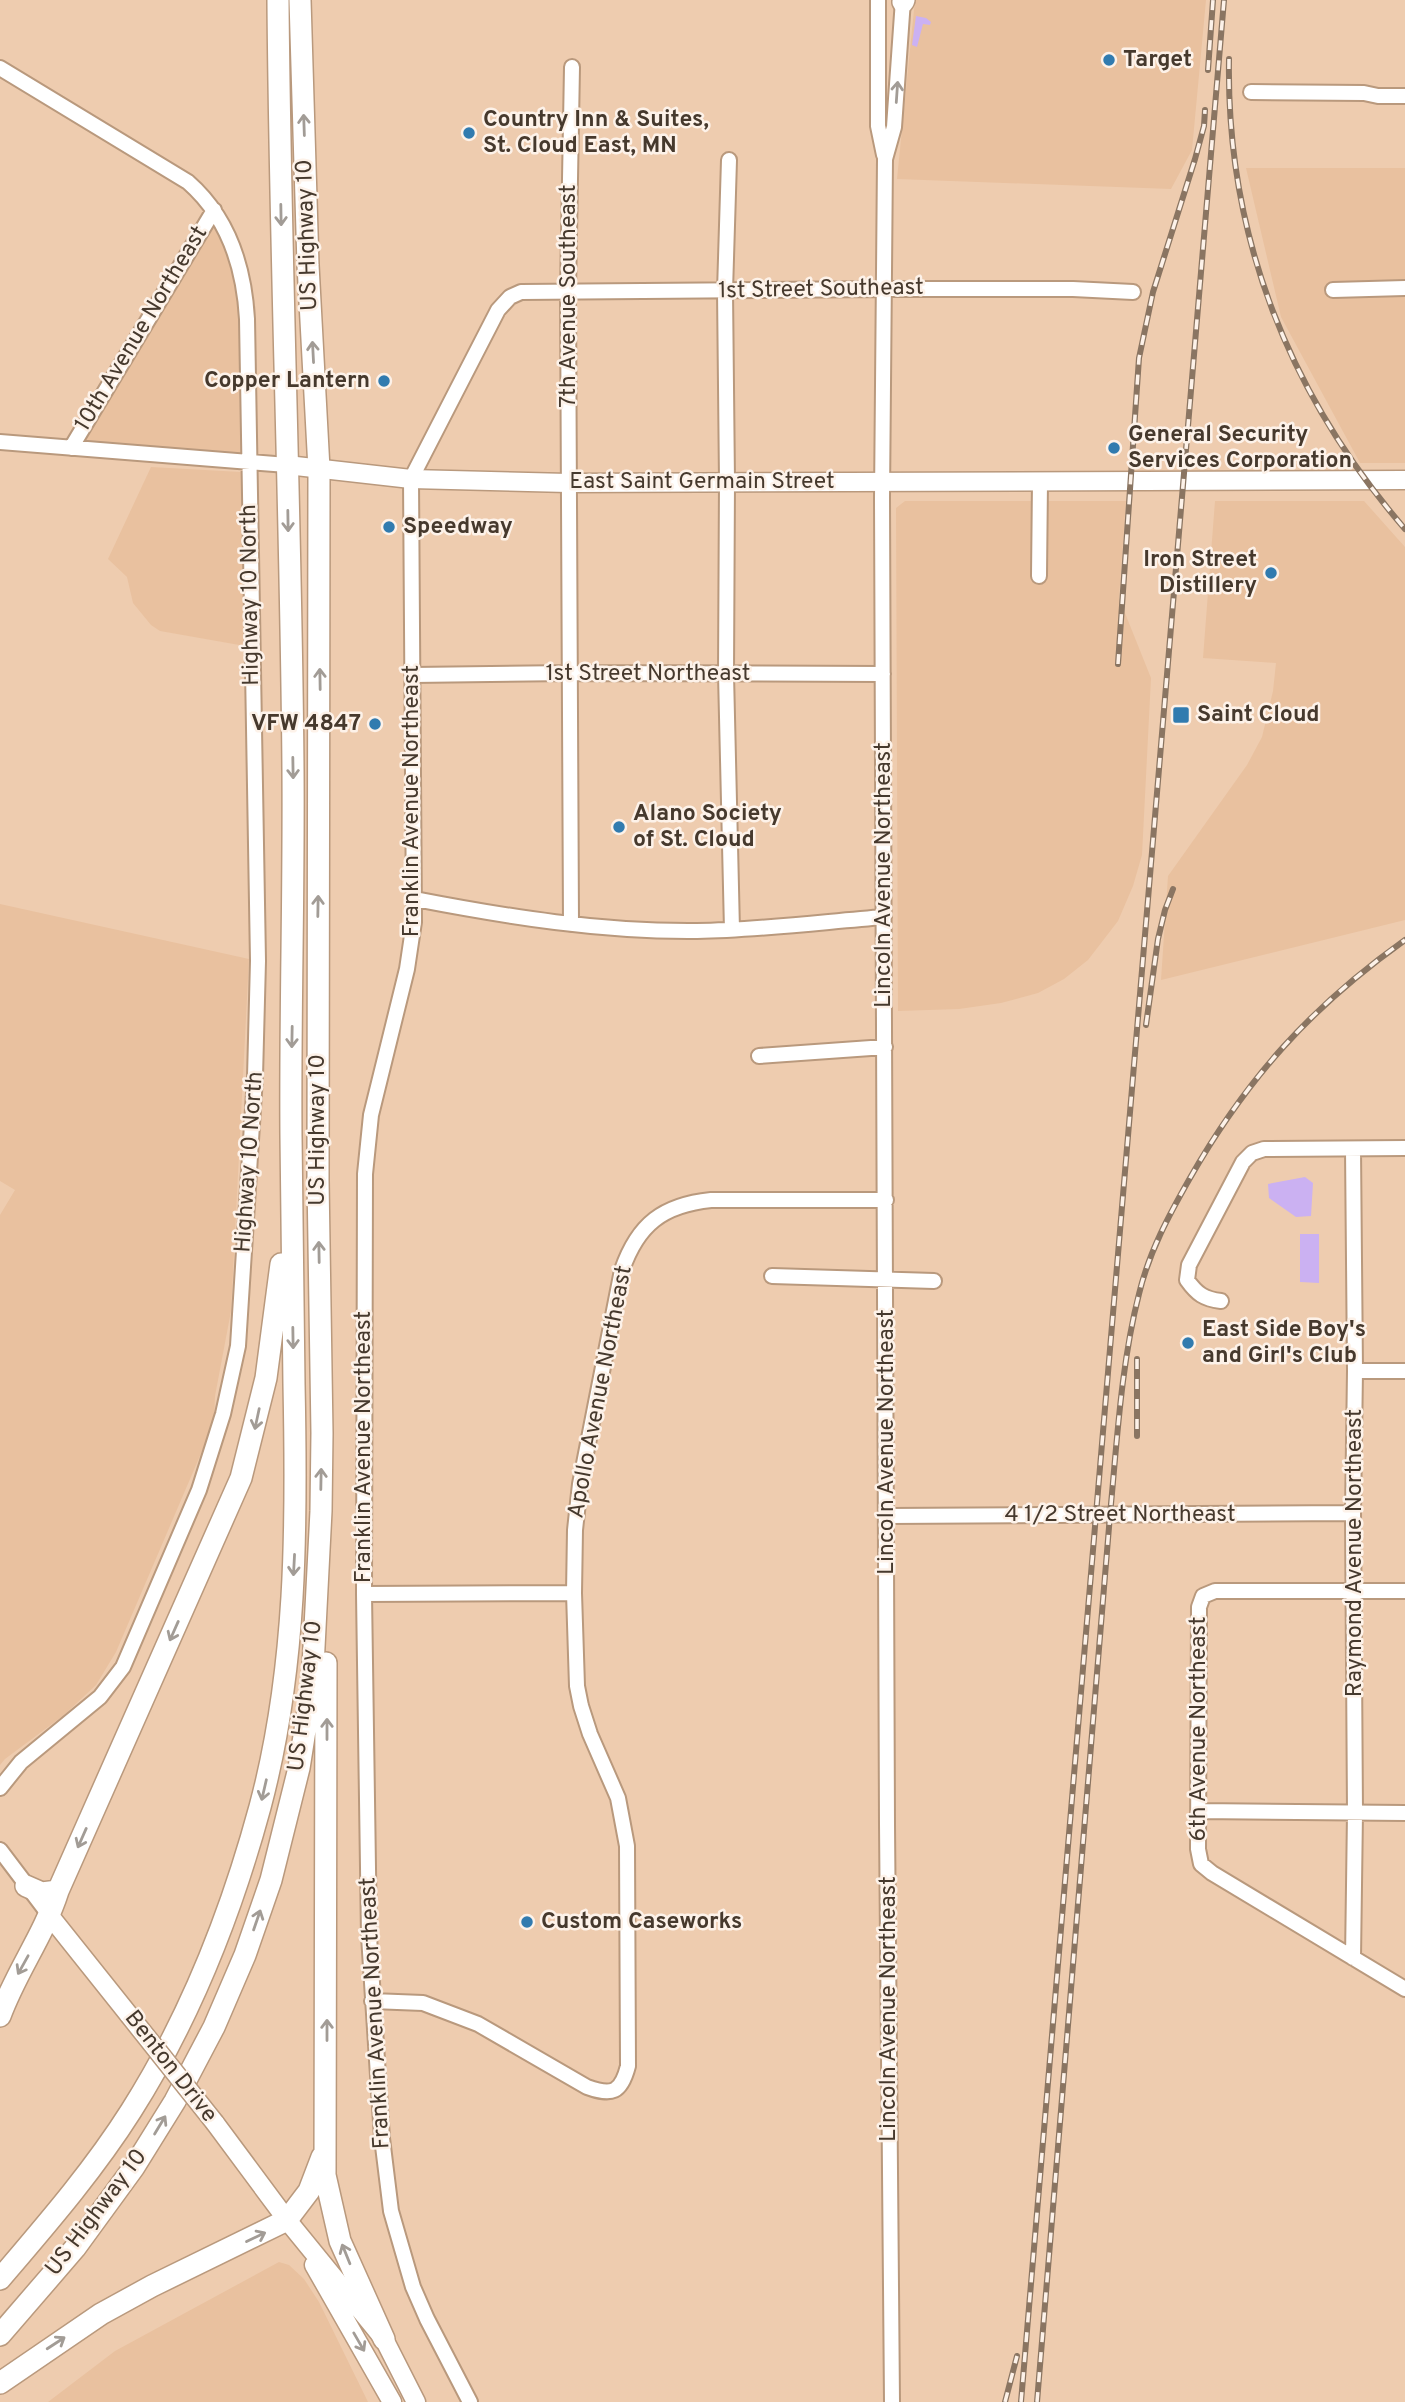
<svg xmlns="http://www.w3.org/2000/svg" width="1405" height="2402" font-family="Overpass,sans-serif">
<style>
.built{fill:#e9c19f}
.green{fill:#cbb1f2}
.lines{fill:none;stroke-linecap:round;stroke-linejoin:round}
.minor-casing{stroke:#b9997d;stroke-width:18}
.major-casing{stroke:#b9997d;stroke-width:21}
.highway-casing{stroke:#b9997d;stroke-width:24}
.minor{stroke:#fff;stroke-width:14}
.major{stroke:#fff;stroke-width:18}
.highway{stroke:#fff;stroke-width:21}
.rail-casing{stroke:#8a7562;stroke-width:6}
.rail{stroke:#fdf2e9;stroke-width:3.5;stroke-dasharray:10;stroke-linecap:butt}
.major-bridge-casing{stroke:#b9997d;stroke-width:21;stroke-linecap:butt}
.major-bridge{stroke:#fff;stroke-width:18}
.oneway{stroke:#a29c96}
.poi-dot{fill:#317baf;stroke:#fdf2e9;stroke-width:2.5}
.labels{text-anchor:middle;dominant-baseline:central;stroke-width:5;stroke-linejoin:round;paint-order:stroke}
.poi-label{font-size:23px;font-weight:bold;fill:#46392d;stroke:#fdf2e9;text-anchor:start}
.street-label{font-size:23px;fill:#46392d;stroke:#fdf2e9}
</style>
<rect width="100%" height="100%" fill="#eeccaf"/>
<path class="built" d="M915,0h291l-14,150 -21,39 -274,-10z
M1246,168h159v295h-45l-79,-146z
M214,223l10,16 17,57 2,158 -160,-12z
M151,467l90,5 4,174 -85,-15 -9,-6 -18,-22 -6,-26 -19,-18z
M905,501h221l-7,97 32,80 -9,177 -9,31 -15,35 -30,39 -24,19 -26,14 -37,10 -42,6 -61,2 -2,-503z
M1215,501h149l41,46v373l-244,60 7,-104 79,-111 15,-28 11,-46 3,-28 -73,-5z
M0,904l249,55 -18,352 -16,85 -1,27 -98,229 -20,33 -32,30 -59,44 -5,6v-550l15,-25 -15,-9z
M279,2262l10,3 15,14 15,23 49,100h-320l67,-51z"/>
<path class="green" d="M916,16l10,2 5,4 -1,3 -7,-1 -6,23 -5,-2z
M1305,1177l8,6 -2,33 -15,1 -27,-19 -1,-14z
M1300,1234h19v49l-19,-1z"/>
<g class="lines">
<defs>
<path id="minor" d="M878,0v126l6,29
M0,68l188,114c40,35 56,84 59,137l11,642 -3,116 -17,269 -15,68 -24,76 -76,177 -23,30 -79,65 -21,26
M1251,92l113,1 14,3h27
M729,160l-4,131 2,191 -1,192 6,256
M1333,290l72,-2
M0,442l287,23
M71,448l143,-238
M1039,576l1,-94
M413,675l157,-2 313,1
M415,899c93,18 187,33 282,32 62,-1 125,-9 187,-14
M571,924l-3,-633 4,-224
M759,1056l126,-9
M772,1276l162,5
M1221,1301c-17,-2 -24,-7 -34,-21l2,-15 54,-103 9,-9 12,-4 141,-1
M1355,1371h50
M887,1516l466,-3
M1405,1591h-190l-12,5 -4,11 -1,242 3,15 11,9 193,116
M364,1594l210,-1
M1198,1811l207,2
M0,1850l50,66
M1353,1958l2,-145 -2,-300 2,-142 -2,-222
M372,2001l51,2 55,21 109,63c25,9 34,6 41,-21l-1,-220 -9,-48 -28,-64 -9,-28 -4,-20 -3,-93 1,-63 5,-46 42,-214c16,-46 41,-65 89,-70h175
M470,2402l-43,-83 -14,-32 -22,-76 -9,-73 -13,-202 -5,-342 1,-420 6,-59 36,-146 7,-47 -3,-443 87,-169 12,-13 11,-5 362,-3h190l60,3
M892,2402l-5,-578 -5,-1326 3,-339 9,-32 9,-127"/>
<path id="major" d="M287,465l124,14 157,4 837,-3
M50,1916l79,99
M215,2123l72,97 97,119 32,63
M314,2265l78,137"/>
<path id="highway" d="M903,2l1,-2
M326,1663l-1,512 15,66 44,98
M26,1886l16,7 16,-2
M0,2016c16,-44 44,-81 58,-125l183,-413 25,-100 15,-114
M0,2279c46,-54 93,-108 131,-168 59,-93 100,-197 129,-304 37,-138 37,-281 34,-423 -1,-83 -2,-165 -3,-248 -1,-122 3,-245 2,-367 -2,-256 -13,-513 -15,-769
M0,2335l75,-87 59,-81 41,-66 39,-74 31,-72 26,-75 28,-112 13,-82 9,-175 1,-78 -4,-253 1,-711 -11,-204 -8,-265
M0,2383l101,-69 51,-28 135,-66 22,-29 13,-34"/>
</defs>
<use href="#minor" class="minor-casing"/>
<use href="#major" class="major-casing"/>
<use href="#highway" class="highway-casing"/>
<use href="#minor" class="minor"/>
<use href="#major" class="major"/>
<use href="#highway" class="highway"/>
<defs>
<path id="rail" d="M1229,59c-3,178 61,337 176,470
M1208,70l5,-70
M1118,664l21,-306 14,-66 42,-133 9,-33 1,-16
M1146,1025l12,-86 7,-29 8,-21
M1137,1359v77
M1005,2402l12,-46
M1021,2402l203,-2402
M1037,2402l73,-887c7,-73 11,-151 29,-221 10,-42 30,-79 51,-116 57,-100 121,-171 215,-238"/>
</defs>
<use href="#rail" class="rail-casing"/>
<use href="#rail" class="rail"/>
<defs>
<path id="major-bridge" d="M129,2015l86,108"/>
</defs>
<use href="#major-bridge" class="major-bridge-casing"/>
<use href="#major-bridge" class="major-bridge"/>
</g>
<defs><path id="oneway-shaft" d="M-6 0H5M1.5-3L5.5 0L1.5 3" fill="none" stroke-width="1.6" stroke-linecap="round" stroke-linejoin="round" transform="scale(1.75)"/></defs>
<g class="oneway">
<use href="#oneway-shaft" transform="translate(897 92) rotate(-86)"/>
<use href="#oneway-shaft" transform="translate(304 125) rotate(-92)"/>
<use href="#oneway-shaft" transform="translate(281 215) rotate(89)"/>
<use href="#oneway-shaft" transform="translate(313 352) rotate(-93)"/>
<use href="#oneway-shaft" transform="translate(288 521) rotate(89)"/>
<use href="#oneway-shaft" transform="translate(320 679) rotate(-91)"/>
<use href="#oneway-shaft" transform="translate(293 768) rotate(89)"/>
<use href="#oneway-shaft" transform="translate(318 906) rotate(-89)"/>
<use href="#oneway-shaft" transform="translate(292 1037) rotate(91)"/>
<use href="#oneway-shaft" transform="translate(319 1252) rotate(-91)"/>
<use href="#oneway-shaft" transform="translate(293 1338) rotate(89)"/>
<use href="#oneway-shaft" transform="translate(257 1419) rotate(102)"/>
<use href="#oneway-shaft" transform="translate(321 1479) rotate(-89)"/>
<use href="#oneway-shaft" transform="translate(294 1565) rotate(93)"/>
<use href="#oneway-shaft" transform="translate(174 1631) rotate(114)"/>
<use href="#oneway-shaft" transform="translate(327 1729) rotate(-90)"/>
<use href="#oneway-shaft" transform="translate(264 1790) rotate(103)"/>
<use href="#oneway-shaft" transform="translate(82 1838) rotate(114)"/>
<use href="#oneway-shaft" transform="translate(257 1920) rotate(-71)"/>
<use href="#oneway-shaft" transform="translate(23 1965) rotate(119)"/>
<use href="#oneway-shaft" transform="translate(327 2030) rotate(-90)"/>
<use href="#oneway-shaft" transform="translate(160 2125) rotate(-59)"/>
<use href="#oneway-shaft" transform="translate(256 2237) rotate(-26)"/>
<use href="#oneway-shaft" transform="translate(346 2254) rotate(-112)"/>
<use href="#oneway-shaft" transform="translate(359 2342) rotate(60)"/>
<use href="#oneway-shaft" transform="translate(56 2343) rotate(-33)"/>
</g>
<g class="poi-dot">
<circle cx="1109" cy="60" r="7"/>
<circle cx="469" cy="133" r="7"/>
<circle cx="384" cy="381" r="7"/>
<circle cx="1114" cy="448" r="7"/>
<circle cx="389" cy="527" r="7"/>
<circle cx="1271" cy="573" r="7"/>
<rect x="1172" y="706" width="18" height="18" rx="3.5"/>
<circle cx="375" cy="724" r="7"/>
<circle cx="619" cy="827" r="7"/>
<circle cx="1188" cy="1343" r="7"/>
<circle cx="527" cy="1922" r="7"/>
</g>
<g class="labels">
<g class="poi-label">
<text x="1123" y="60">Target</text>
<text x="483" y="120">Country Inn &amp; Suites,<tspan x="483" dy="26">St. Cloud East, MN</tspan></text>
<text x="370" y="381" text-anchor="end">Copper Lantern</text>
<text x="1128" y="435">General Security<tspan x="1128" dy="26">Services Corporation</tspan></text>
<text x="403" y="527">Speedway</text>
<text x="1257" y="560" text-anchor="end">Iron Street<tspan x="1257" dy="26">Distillery</tspan></text>
<text x="1197" y="715">Saint Cloud</text>
<text x="361" y="724" text-anchor="end">VFW 4847</text>
<text x="633" y="814">Alano Society<tspan x="633" dy="26">of St. Cloud</tspan></text>
<text x="1202" y="1330">East Side Boy's<tspan x="1202" dy="26">and Girl's Club</tspan></text>
<text x="541" y="1922">Custom Caseworks</text>
</g>
<g class="street-label">
<text transform="translate(308 235) rotate(-92)">US Highway 10</text>
<text transform="translate(821 290) rotate(-1)">1st Street Southeast</text>
<text transform="translate(569 296) rotate(-90)">7th Avenue Southeast</text>
<text transform="translate(142 329) rotate(-59)">10th Avenue Northeast</text>
<text x="702" y="482">East Saint Germain Street</text>
<text transform="translate(251 595) rotate(-91)">Highway 10 North</text>
<text x="648" y="674">1st Street Northeast</text>
<text transform="translate(412 801) rotate(-90)">Franklin Avenue Northeast</text>
<text transform="translate(884 875) rotate(-90)">Lincoln Avenue Northeast</text>
<text transform="translate(318 1130) rotate(-90)">US Highway 10</text>
<text transform="translate(250 1162) rotate(-86)">Highway 10 North</text>
<text transform="translate(601 1392) rotate(-79)">Apollo Avenue Northeast</text>
<text transform="translate(887 1442) rotate(-90)">Lincoln Avenue Northeast</text>
<text transform="translate(364 1447) rotate(-90)">Franklin Avenue Northeast</text>
<text x="1120" y="1515">4 1/2 Street Northeast</text>
<text transform="translate(1355 1553) rotate(-90)">Raymond Avenue Northeast</text>
<text transform="translate(306 1696) rotate(-83)">US Highway 10</text>
<text transform="translate(1199 1729) rotate(-90)">6th Avenue Northeast</text>
<text transform="translate(889 2009) rotate(-90)">Lincoln Avenue Northeast</text>
<text transform="translate(376 2013) rotate(-93)">Franklin Avenue Northeast</text>
<text transform="translate(170 2067) rotate(52)">Benton Drive</text>
<text transform="translate(97 2213) rotate(-53)">US Highway 10</text>
</g>
</g>
</svg>
